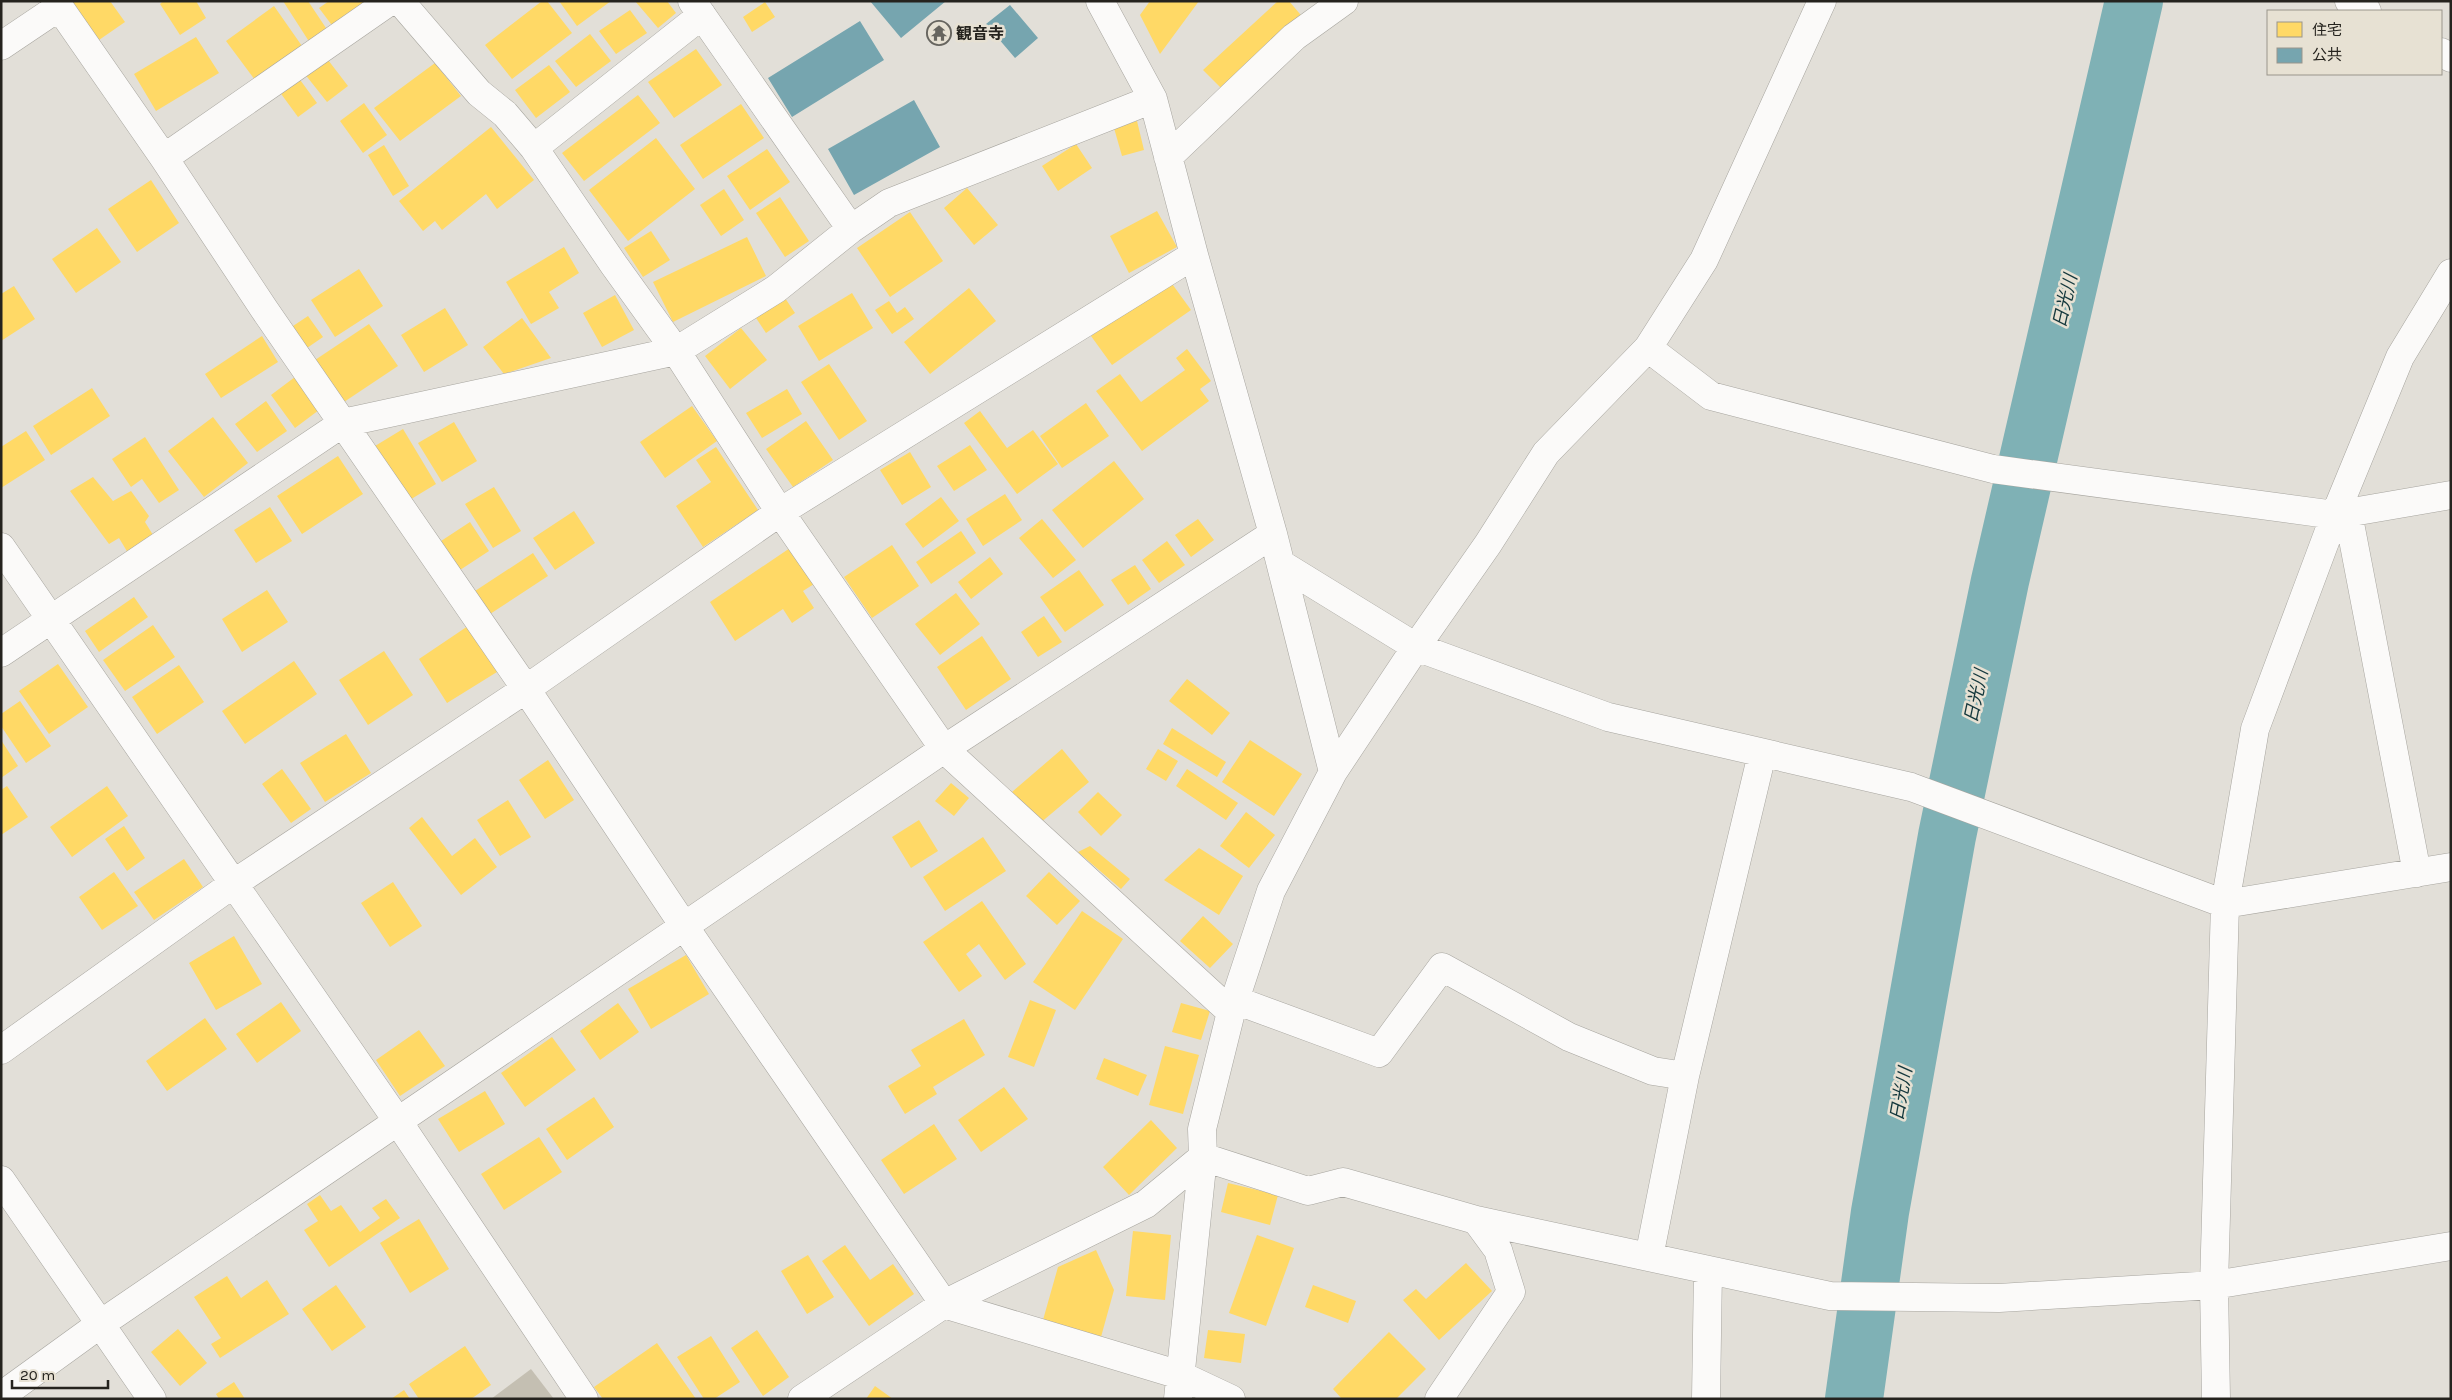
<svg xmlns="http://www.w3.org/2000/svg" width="2452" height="1400" font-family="Karla,'Noto Sans JP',sans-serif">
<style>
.homes{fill:#ffd966}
.public{fill:#76a5af}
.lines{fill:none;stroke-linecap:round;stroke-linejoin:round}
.river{stroke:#7fb1b5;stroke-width:58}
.building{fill:#c4bfb2}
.street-casing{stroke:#a7a59f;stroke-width:29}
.street{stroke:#fbfaf9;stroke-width:28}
.labels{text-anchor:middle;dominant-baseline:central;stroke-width:5;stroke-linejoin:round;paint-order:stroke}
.poi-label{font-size:16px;font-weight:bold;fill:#25231e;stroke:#e7e1d3;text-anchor:start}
.water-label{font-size:18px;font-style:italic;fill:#13373c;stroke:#e7e1d3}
</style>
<rect width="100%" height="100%" fill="#e2dfd8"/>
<path class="homes" d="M71,1h39l15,21 -26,18z
M163,1h33l10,17 -26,17 -20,-31z
M283,1h25l20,30 -18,12z
M329,1h41l-36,27 -15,-20z
M542,1h5l25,32 -60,46 -27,-34z
M559,1h52l-34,25z
M635,1h32l9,12 -18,15z
M1150,1h49l-39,53 -20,-39z
M1278,1h11l16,19 -79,73 -23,-23z
M765,2l10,15 -23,15 -9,-15z
M274,6l28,40 -47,34 -29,-39z
M630,10l17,23 -31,21 -17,-23z
M590,34l21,27 -35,26 -21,-26z
M196,37l23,36 -63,38 -22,-37z
M696,49l26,36 -48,33 -26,-36z
M325,56l23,30 -21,16 -23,-29z
M435,63l26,33 -61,45 -26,-33z
M549,65l21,27 -34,26 -21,-28z
M298,77l19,26 -19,14 -19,-26z
M638,95l22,28 -76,58 -22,-28z
M364,103l23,32 -24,18 -23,-32z
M741,104l23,34 -61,41 -23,-34z
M1137,121l7,29 -22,6 -8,-28z
M491,127l43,53 -37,29 -11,-15 -44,36 -7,-9 -12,10 -24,-30z
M656,138l39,51 -67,52 -39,-51z
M1076,144l16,24 -34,23 -16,-25z
M384,145l25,41 -16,10 -25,-41z
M767,149l23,33 -40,28 -23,-34z
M151,180l28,43 -42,29 -29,-43z
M967,188l31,37 -24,20 -30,-37z
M724,189l20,31 -23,16 -21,-31z
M780,197l29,44 -24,16 -29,-44z
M1157,211l20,36 -48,26 -19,-37z
M910,212l33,49 -53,36 -33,-49z
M97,228l24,34 -45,31 -24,-34z
M651,231l19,29 -27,17 -19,-29z
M747,237l19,39 -93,46 -20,-40z
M564,247l15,26 -30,19 10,16 -28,16 -25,-42z
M359,269l24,37 -48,31 -24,-37z
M1170,281l21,29 -79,55 -21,-29z
M14,286l21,33 -34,22v-47z
M969,288l27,33 -66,53 -26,-32z
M852,293l21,35 -54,33 -21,-35z
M615,295l19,35 -32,17 -19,-34z
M785,298l10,15 -29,20 -10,-15z
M889,301l8,12 8,-6 9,12 -22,15 -17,-24z
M445,308l23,37 -44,27 -23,-37z
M308,316l15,21 -16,11 -14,-22z
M522,318l29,40 -47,16 -21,-27z
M369,324l29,42 -54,36 -29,-42z
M741,328l26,32 -37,29 -25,-33z
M262,336l16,26 -57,36 -16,-24z
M1187,349l24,32 -11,8 9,12 -67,50 -46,-60 24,-17 21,28 44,-32 -9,-12z
M829,364l38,57 -28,19 -38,-58z
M295,377l24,33 -24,18 -24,-33z
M92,388l18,28 -59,39 -18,-29z
M787,389l15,25 -40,24 -16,-25z
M266,401l21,30 -30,21 -22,-28z
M1086,403l23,33 -47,32 -22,-32z
M692,406l25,35 -52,37 -25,-36z
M980,411l27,37 26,-18 25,34 -41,30 -53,-71z
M213,417l35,46 -44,34 -36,-46z
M806,421l27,39 -40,27 -27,-38z
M454,422l23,39 -35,21 -24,-39z
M403,429l33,55 -28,17 -33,-55z
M26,431l19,29 -44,28v-41z
M145,437l34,53 -20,13 -17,-24 -11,8 -19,-28z
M970,445l17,25 -33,21 -17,-25z
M716,447l42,63 -55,37 -27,-41 35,-24 -15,-22z
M910,452l21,35 -29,18 -22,-35z
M338,456l25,38 -61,40 -25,-38z
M1114,461l30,38 -61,49 -31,-38z
M93,477l20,24 18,-10 18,25 -4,6 8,13 -25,18 -9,-15 -10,6 -39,-53z
M494,487l27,44 -28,17 -28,-44z
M1005,494l17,26 -39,26 -17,-27z
M941,497l18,24 -36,27 -18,-24z
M270,507l22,34 -36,22 -22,-33z
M574,511l21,32 -40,27 -22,-32z
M1042,519l34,41 -23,18 -34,-40z
M1198,519l16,21 -23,17 -16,-22z
M470,522l19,29 -29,19 -19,-29z
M961,531l15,22 -45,31 -15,-22z
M1167,541l18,24 -26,18 -17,-23z
M892,545l27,41 -47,32 -28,-41z
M790,548l24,36 -11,7 11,17 -22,15 -9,-14 -48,32 -25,-39z
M533,553l15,23 -58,38 -15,-23z
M990,557l13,17 -32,25 -13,-17z
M1135,565l16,24 -23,16 -17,-25z
M1079,570l25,35 -39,27 -25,-35z
M267,590l21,32 -46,30 -20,-33z
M956,593l24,31 -40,31 -25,-31z
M134,597l14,20 -49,35 -14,-21z
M1044,616l18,26 -24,15 -17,-25z
M153,625l22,32 -50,34 -22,-31z
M468,626l29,46 -50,31 -28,-44z
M982,636l29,43 -45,31 -29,-43z
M384,651l29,44 -45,30 -29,-45z
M294,661l23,33 -72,50 -23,-33z
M58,664l30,43 -39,27 -30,-43z
M179,665l25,37 -47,32 -25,-37z
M1187,679l43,34 -18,22 -43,-34z
M20,701l31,45 -25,17 -25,-37v-12z
M1172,728l54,34 -9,15 -54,-33z
M346,734l25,39 -46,29 -25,-39z
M1,740l17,26 -17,12z
M1250,740l52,34 -28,42 -52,-34z
M1062,749l27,33 -50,42 -27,-32z
M1158,749l20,12 -12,20 -20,-12z
M548,760l26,40 -29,19 -26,-39z
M282,769l29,40 -20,14 -29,-39z
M1187,769l51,34 -12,17 -50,-34z
M951,783l18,15 -15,18 -19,-15z
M7,786l21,31 -27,18v-45z
M107,786l21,30 -56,41 -22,-30z
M1098,792l24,23 -21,21 -23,-24z
M508,800l23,37 -31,19 -23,-36z
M1246,812l29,23 -26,33 -29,-22z
M422,817l30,39 23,-18 22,29 -36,28 -52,-67z
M919,820l19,31 -27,17 -19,-31z
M124,826l21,32 -18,13 -22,-32z
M983,837l23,34 -61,40 -22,-34z
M1090,846l40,33 -9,10 -43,-37z
M1199,848l44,28 -24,39 -55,-35z
M184,859l19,28 -49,33 -20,-28z
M114,872l24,34 -36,24 -23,-33z
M1049,872l31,29 -23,24 -31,-29z
M393,882l29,44 -32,21 -29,-44z
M982,901l44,63 -21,16 -26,-36 -13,10 16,22 -23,16 -36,-50z
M1082,911l41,28 -48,71 -42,-28z
M1203,916l30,28 -23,24 -30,-27z
M234,936l28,48 -46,26 -27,-47z
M686,955l23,39 -58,35 -23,-40z
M1030,1000l26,10 -22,57 -26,-10z
M281,1002l20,29 -44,32 -21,-29z
M618,1003l21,29 -39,28 -20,-29z
M1181,1003l29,8 -9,29 -29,-8z
M205,1018l22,31 -60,42 -21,-30z
M964,1019l21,36 -52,32 4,7 -32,20 -17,-28 33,-20 -10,-16z
M419,1030l26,36 -45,30 -24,-36z
M552,1037l24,33 -51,37 -24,-34z
M1165,1046l34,9 -16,59 -34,-9z
M1104,1058l43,17 -9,21 -42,-17z
M1004,1087l24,32 -47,33 -23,-32z
M485,1091l20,33 -46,28 -21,-33z
M594,1097l20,30 -47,33 -21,-31z
M1151,1120l26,28 -48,47 -26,-28z
M934,1124l23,35 -53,35 -23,-34z
M539,1137l23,35 -58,38 -23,-36z
M1228,1183l50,12 -8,30 -49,-13z
M320,1195l11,16 10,-6 19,27 20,-14 -8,-10 14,-9 14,19 -71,49 -25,-37 14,-9 -11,-17z
M419,1219l30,50 -39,24 -30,-50z
M1133,1231l38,4 -6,65 -39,-4z
M1257,1235l37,13 -28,78 -37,-13z
M845,1245l25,35 23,-16 21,30 -45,32 -47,-65z
M1096,1250l18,40 -13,47 -58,-17 15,-53z
M808,1255l26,42 -27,17 -26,-43z
M1466,1263l26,28 -53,49 -36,-40 13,-11 10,10z
M227,1276l14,22 26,-18 22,34 -69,44 -9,-14 10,-6 -27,-41z
M336,1285l30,42 -34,24 -30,-42z
M1313,1285l43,16 -8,22 -43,-16z
M178,1329l29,34 -27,23 -29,-34z
M757,1330l32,47 -26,19 -32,-48z
M1208,1330l37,4 -4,29 -37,-5z
M1389,1332l37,37 -30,30h-54l-9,-10z
M711,1336l29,46 -26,17h-10l-27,-42z
M657,1343l39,56h-93l-9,-12z
M465,1346l26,39 -20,14h-52l-10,-15z
M234,1382l11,17h-26l-3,-5z
M875,1386l18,13h-27z
M404,1390l6,9h-19z"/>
<path class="public" d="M870,1h76l-45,37z
M1010,5l28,33 -23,20 -29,-34z
M860,21l24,39 -92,57 -24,-39z
M914,100l26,47 -86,48 -26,-46z"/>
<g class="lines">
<path class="river" d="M1854,1399l26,-187 67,-376 53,-255 134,-580"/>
</g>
<path class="building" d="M531,1369l23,30h-63z"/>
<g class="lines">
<defs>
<path id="street" d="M55,1l109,157 100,151 262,380 158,237 260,378 236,71 51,24
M400,1l79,92 26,21 29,34 80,117 62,86 104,161 164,237 287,263
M692,1l159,228
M1100,1l53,98 41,156 79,279 60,238 -62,119 -40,121 -29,117 1,28 -25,242
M2349,1l18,10
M1,46l58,-39
M2441,52l10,6
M534,148l168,-133
M1168,157l126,-120 50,-36
M164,158l226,-157
M1648,348l63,48 282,73 342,46 116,-20
M2348,513l69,360
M1,547l398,576 185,276
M1281,564l135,83 192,70 303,70 314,117 226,-37
M1,653l342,-230 333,-72 100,-62 75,-60 38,-26 264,-104
M1333,772l83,-125 72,-103 58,-91 102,-105 56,-88 118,-259
M1235,1000l144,53 63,-86 127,70 84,34 32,5
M1,1050l232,-166 293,-195 254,-177 414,-257
M1,1180l151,219
M1476,1220l354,76 169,2 215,-13 237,-39
M1649,1257l36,-181 77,-322
M1,1396l98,-71 845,-576 329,-215
M802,1399l142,-95 202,-100 57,-47 105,34 35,-9 133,38 22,30 13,42 -72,107
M1706,1399l2,-129
M2216,1399l-2,-114 11,-381 30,-175 80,-214 65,-158 51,-84"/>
</defs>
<use href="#street" class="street-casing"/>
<use href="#street" class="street"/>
</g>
<defs>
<symbol id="temple-ring" viewBox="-11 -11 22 22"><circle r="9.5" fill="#e7e1d3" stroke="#67655f" stroke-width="1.5"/><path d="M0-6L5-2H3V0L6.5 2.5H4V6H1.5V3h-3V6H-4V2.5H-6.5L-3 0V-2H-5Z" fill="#67655f"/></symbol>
</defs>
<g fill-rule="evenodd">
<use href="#temple-ring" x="925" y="19" width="28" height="28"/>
</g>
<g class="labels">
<g class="poi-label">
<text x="956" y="33">観音寺</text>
</g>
<g class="water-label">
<text transform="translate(2065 301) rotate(-77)">日光川</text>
<text transform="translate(1976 696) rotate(-78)">日光川</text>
<text transform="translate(1901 1094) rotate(-80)">日光川</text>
</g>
</g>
<rect width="2452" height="1400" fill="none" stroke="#25231e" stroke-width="5"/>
<rect x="2267" y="10" width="175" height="65" fill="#e7e1d3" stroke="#99958b"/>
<rect x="2277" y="22" width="25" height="15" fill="#ffd966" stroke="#99958b"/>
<text x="2312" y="35" font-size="15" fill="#25231e">住宅</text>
<rect x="2277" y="48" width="25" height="15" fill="#76a5af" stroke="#99958b"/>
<text x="2312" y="60" font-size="15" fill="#25231e">公共</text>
<path d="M12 1380v8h96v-8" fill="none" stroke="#25231e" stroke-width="2.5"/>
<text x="20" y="1380" font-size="15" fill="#25231e" stroke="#e7e1d3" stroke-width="4" paint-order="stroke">20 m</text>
</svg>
